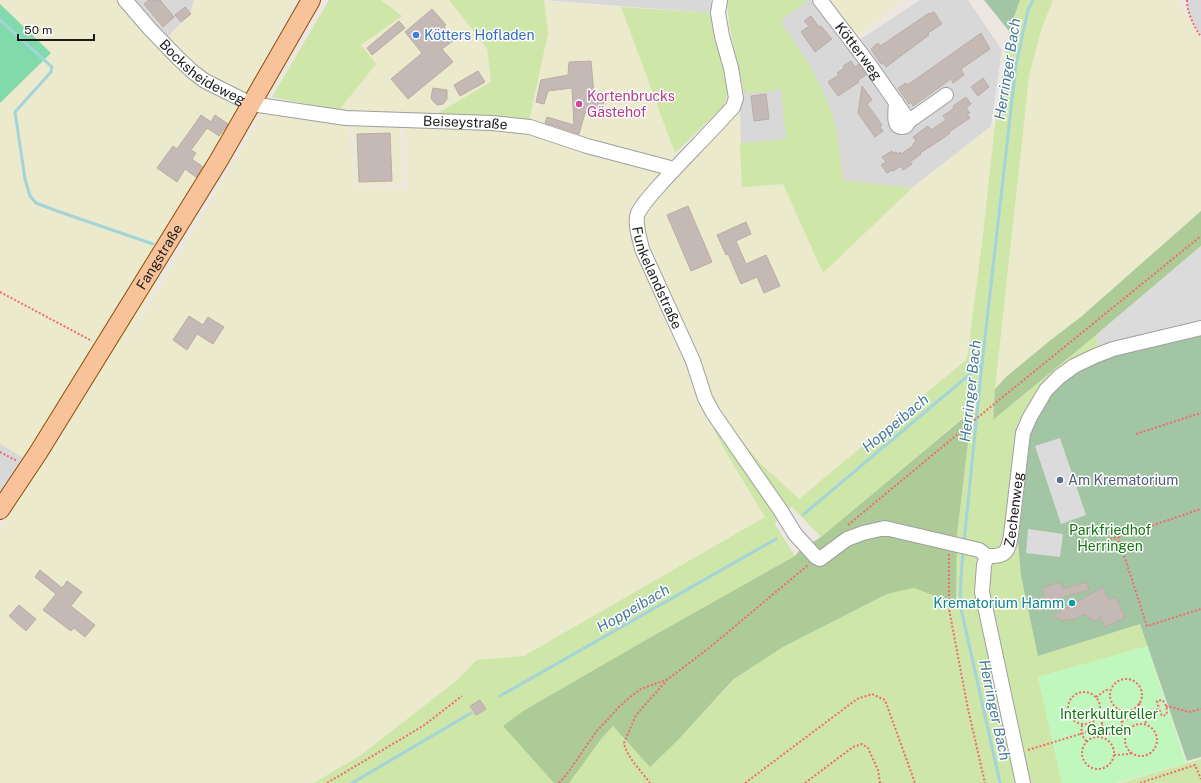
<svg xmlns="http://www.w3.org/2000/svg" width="1201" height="783" font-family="'Public Sans',sans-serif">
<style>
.residential{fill:#d9d8d8}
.farmland{fill:#ebeacc}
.grass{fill:#cee6a7}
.forest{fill:#accb96}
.cemetery{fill:#a2c5a3}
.park{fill:#c0f7bd}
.pitch{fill:#80daac}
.parking{fill:#dbdbdb}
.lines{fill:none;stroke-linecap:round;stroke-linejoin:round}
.stream{stroke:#a2d4d9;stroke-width:3}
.building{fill:#c4b9b4;stroke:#bdaca4}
.minor-casing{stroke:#9f9f9f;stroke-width:16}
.major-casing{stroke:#8e4e05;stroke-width:20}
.path{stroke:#f5696d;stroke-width:2;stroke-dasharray:2 2;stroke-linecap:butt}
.minor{stroke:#fff;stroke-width:14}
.major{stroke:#f8c39a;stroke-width:18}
.shop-dot{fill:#3f7fe0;stroke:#fff;stroke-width:1.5}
.hotel-dot{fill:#d1479c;stroke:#fff;stroke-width:1.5}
.service-dot{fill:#5c6f8a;stroke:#fff;stroke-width:1.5}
.culture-dot{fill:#0f9aa8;stroke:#fff;stroke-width:1.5}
.labels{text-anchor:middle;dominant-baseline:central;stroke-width:3;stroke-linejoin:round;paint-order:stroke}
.shop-label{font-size:14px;fill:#366cbe;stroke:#fff;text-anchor:start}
.street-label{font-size:14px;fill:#1b1b1b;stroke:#fff}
.hotel-label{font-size:14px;fill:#b23c85;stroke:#fff;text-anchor:start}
.service-label{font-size:14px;fill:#4e5e75;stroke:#fff;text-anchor:start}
.park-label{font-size:14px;fill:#13740e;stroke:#fff}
.culture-label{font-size:14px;fill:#0d838f;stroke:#fff;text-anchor:end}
.water-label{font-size:15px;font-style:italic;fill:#457998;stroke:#fff}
</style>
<rect width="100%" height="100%" fill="#ece7e1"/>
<path class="residential" d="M119,0h75l-4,14 -32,33z
M544,0h167v13z
M808,0h4l35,48 73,-48h48l34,50 -11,76 -79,62 -69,-8 -5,-40 -58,-120z
M1188,0h13v35l-10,-17 -4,-12z
M781,89l5,50 -46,4v-34l4,-16z
M0,443l25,15 -25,36z"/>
<path class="farmland" d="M0,0h119l39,47 32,-33 4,-14h101l-48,95 -4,12 -87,145 13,7 -46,91 140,-237 86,9 5,66h53l-2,-65 125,8 132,40 -25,30 -8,22 7,26 45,96 22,64 22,42 40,66 -241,139 -47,4 -21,21 -95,74 -47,28h-314v-252l39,-64 -39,-23v-341l51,-50 -51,-49z
M381,0h68l38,48 4,34 -58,34h-33l3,69 -47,1 -3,-73 -14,-3 36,-46 -14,-19 41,-29z
M827,0h75l-44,37z
M1053,0h127v6l21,34v171l-119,105 -35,27 -41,34 -11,12 34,-313 12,-46z
M544,1l77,6 54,146 -8,10 -139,-37 20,-93z
M740,109l2,78 41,-3 40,88 89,-84 83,-64 -12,111 -16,124 -168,140 -38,-35 -31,-37 -20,-29 -71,-172 13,-25z"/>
<path class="grass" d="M329,0h52l21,16 -41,29 15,19 -37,46 -67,-13z
M449,0h95l4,33 -20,93 -95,-10 58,-34 -4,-34z
M727,0h81l-28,21c18,27 39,55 50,87 8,23 10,48 13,72l69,8 -89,85 -40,-89 -41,3 -2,-44 46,-4 -5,-50 -15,3 -22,1 -15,-69z
M1020,0h33l-12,30 -12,46 -34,313 -2,31 103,-85 4,14 -69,82 -13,111 3,34 17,80 102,-32 8,22 -110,31 24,106h-493l33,-45 11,-12 37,40 28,-26 58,-62 47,-31 104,-53 27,-6 42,16 1,-69 11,-93 -2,-27 -145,122 -29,-30 -7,3 -55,-83 31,37 38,35 168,-140 16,-124 12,-111 14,-93z
M621,7l90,6 13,50 5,29 -6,15 -48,46z
M718,425l61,91 -4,8 20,32 -144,81 -128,74 -20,15 51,57h-240l47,-28 95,-74 21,-21 47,-4 241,-139 -40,-66 -12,-23z
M1201,759v24h-81l78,-23z"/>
<path class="forest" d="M1201,211v35l-105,89 -103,85 2,-31 11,-12 41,-34 35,-27z
M967,415l1,27 -11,93 -1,69 -42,-16 -27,6 -104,53 -49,32 -56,61 -28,27 -37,-41 -11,12 -33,45h-15l-51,-57 20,-15 128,-74 144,-81 5,-6 21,-13z"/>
<path class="cemetery" d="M984,0h36l-11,31z
M1201,332v425l-14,4 -47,-137 -102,32 -17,-80 -3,-34 13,-111 19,-40 23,-18 37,-18z"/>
<path class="park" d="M1147,646l39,117 -70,20h-54l-24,-106z"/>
<path class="pitch" d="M0,4l51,49 -51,50z"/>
<path class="parking" d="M1201,246v78l-101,25 -4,-14z
M1060,438l26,77 -25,9 -26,-78z
M1028,529l35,5 -3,23 -34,-4z"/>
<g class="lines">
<path class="stream" d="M0,20l52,47 -1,5 -36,40 10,67 5,17 6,7 21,8 96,33
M804,514l178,-150
M964,542l18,-178 34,-299 12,-55 5,-10
M963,551l-2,27 -1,26 40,179
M500,696l276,-157
M352,783l119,-70"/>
</g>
<path class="building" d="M149,0h11l14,17 -11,10 -19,-23z
M185,7l6,7 -10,8 -6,-7z
M432,9l14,16 -2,2 10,13 -12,9 11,13 -45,37 -17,-20 31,-26 -17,-21z
M934,12l8,12 -14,9 1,2 -43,32 -3,-4 -2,1 -10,-15 7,-6 2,3 5,-3 44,-30 1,1z
M811,16l8,11 2,-1 11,13 -17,13 -14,-20 8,-6 -5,-5z
M399,21l6,7 -33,27 -5,-7z
M981,33l9,16 -29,20 3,6 -11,8 -2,-4 -38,27 -2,-4 -2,2 -11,-16 8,-5 1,2 5,-3z
M591,61l3,33h9l1,18 -19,1 -6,21 -34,-11 2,-6 27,8 -2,-37 -24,3 -4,13 -8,-2 5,-22 27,-5 1,-13z
M851,61l4,6 4,-3 7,11 -8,5 1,2 -21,14 -10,-14 11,-7 -2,-2 7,-5 -1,-2z
M478,71l7,11 -25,14 -6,-11z
M983,78l6,9 -11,9 -7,-9z
M862,86l10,14 -5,4 15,21 -2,2 3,4 -8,6 -17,-24z
M433,88l14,2v9l-4,5 -6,1 -5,-5 -1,-3z
M766,94l3,25 -15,2 -3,-25z
M966,97l5,7 -5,4 4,5 -3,1 3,4 -21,14 1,1 -8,6 -22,14 1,1 -11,8 2,2 -9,6 -2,-4 -8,5 -1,-1 -5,3 -6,-8 5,-3 -4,-5 10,-6 1,2 3,-1 2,2 2,-2 1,2 13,-9 -1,-1 3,-3 -3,-4 15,-11 3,4 15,-10 -3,-4 11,-8 -1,-2z
M201,115l10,7 4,-7 13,9 -9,12 -12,-8 -16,22 5,3 -4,6 11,8 -7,10 -11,-8 -8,13 -20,-14 16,-22 4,3z
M390,133l2,48 -33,1 -2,-48z
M688,206l24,56 -21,9 -24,-56z
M746,222l5,12 -15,7 10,23 20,-9 14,31 -16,7 -7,-16 -16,7 -13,-30 -2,1 -9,-20z
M189,316l14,9 5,-8 16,10 -11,17 -16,-10 -10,16 -14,-10z
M40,570l22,18 5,-7 15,11 -11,14 24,19 -10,12 -11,-9 -3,3 -28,-21 13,-16 -21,-17z
M1061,582l2,7 23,-7 3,8 -43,12 -4,-14z
M1103,587l5,12 8,-2 9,21 -20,9 -5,-11 -5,6 -11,-8 -10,6v-1l-6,1h-6l-10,-4z
M19,605l17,14 -10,12 -17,-15z
M480,700l6,9 -10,6 -6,-9z"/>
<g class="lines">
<defs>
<g id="minor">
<path id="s1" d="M125,0l25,29 28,29 15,14 12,9 46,23 95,14 146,5 38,4 57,19 87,23"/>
<path id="s2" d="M720,0l-2,13 4,23 9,32 5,30 -3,9c-24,27 -50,52 -74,79 -7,8 -16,17 -21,27 -4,9 2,27 4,36l51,112 12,37 8,15 68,98 14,23 21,23 4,2 27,-20 16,-6 22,-5 94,22 8,6"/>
<path id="s3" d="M820,0l49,64 40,57 37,-26"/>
<path d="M896,102c0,8 -5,30 10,24l3,-5"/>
<path id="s4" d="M987,556c19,1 21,-4 24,-21l12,-102 7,-16 16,-27 13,-13 15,-11 21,-10 18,-7 88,-21"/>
<path d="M987,556l-3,9 -2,27 41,191"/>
</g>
<g id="major">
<path id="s5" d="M0,510l38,-57 181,-293 92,-160"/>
</g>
</defs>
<use href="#minor" class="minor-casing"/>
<use href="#major" class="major-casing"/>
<path class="path" d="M1187,0c0,13 7,26 14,37
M0,292l92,49
M1136,434l65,-21
M0,452l17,9
M848,525l140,-116 213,-173
M1118,537l83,-28
M1110,539l8,-2 29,89 54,-17
M949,554v55l19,100 17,74
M1110 695a16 16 0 1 1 32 0a16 16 0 1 1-32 0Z
M1068 708a16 16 0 1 1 32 0a16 16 0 1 1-32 0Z
M1096,697l10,-7h4
M1139,703c3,9 -1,11 7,18l-1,3
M1166,707l2,-1 21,6 12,-3
M1102 724a10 10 0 1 1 20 0a10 10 0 1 1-20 0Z
M1122,721l37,-12 3,7 4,-1c2,-4 0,-12 -4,-15l-5,1 2,8
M1125 740a16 16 0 1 1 32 0a16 16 0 1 1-32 0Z
M1082,725l-1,9 6,8
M1082 753a16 16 0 1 1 32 0a16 16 0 1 1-32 0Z
M1028,750l75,-23
M1114,755l16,-1 1,-2
M327,783l96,-57 39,-30
M559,783l8,-9 29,-42 23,-25 11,-10 11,-8 27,-10 41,-31 99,-83
M650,783c-8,-11 -24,-27 -26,-40l12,-28 31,-35
M745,783l112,-84 15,-5 13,6 30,83
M805,783l48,-36 9,-3 6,4 10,22 2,13
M1140,783l55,-18 6,14"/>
<use href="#minor" class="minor"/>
<use href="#major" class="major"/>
</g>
<circle class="shop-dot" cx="416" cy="35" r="4"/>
<circle class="hotel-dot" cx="579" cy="104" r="4"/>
<circle class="service-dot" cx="1060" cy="480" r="4"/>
<circle class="culture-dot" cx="1072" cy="603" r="4"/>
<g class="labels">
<g class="shop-label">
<text x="424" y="35">Kötters Hofladen</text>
</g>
<g class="street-label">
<text stroke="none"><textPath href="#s3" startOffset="64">Kötterweg</textPath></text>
<text stroke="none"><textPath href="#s1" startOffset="107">Bocksheideweg</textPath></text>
<text stroke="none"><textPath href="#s1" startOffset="381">Beiseystraße</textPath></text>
<text stroke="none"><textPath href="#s5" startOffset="299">Fangstraße</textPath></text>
<text stroke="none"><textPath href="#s2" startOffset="321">Funkelandstraße</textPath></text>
<text stroke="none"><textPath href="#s4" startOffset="63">Zechenweg</textPath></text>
</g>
<g class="hotel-label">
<text x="587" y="96">Kortenbrucks<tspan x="587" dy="16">Gästehof</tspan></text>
</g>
<g class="service-label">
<text x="1068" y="480">Am Krematorium</text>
</g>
<g class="park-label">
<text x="1110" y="530">Parkfriedhof<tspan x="1110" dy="16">Herringen</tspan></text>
<text x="1109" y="714">Interkultureller<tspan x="1109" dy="16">Garten</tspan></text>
</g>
<g class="culture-label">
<text x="1064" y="603">Krematorium Hamm</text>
</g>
<g class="water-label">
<text transform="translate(1007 69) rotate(-81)">Herringer Bach</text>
<text transform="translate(970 391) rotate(-84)">Herringer Bach</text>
<text transform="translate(895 423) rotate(-40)">Hoppeibach</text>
<text transform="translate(633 608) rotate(-30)">Hoppeibach</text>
<text transform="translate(995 710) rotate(78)">Herringer Bach</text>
</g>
</g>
<path d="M18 34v6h76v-6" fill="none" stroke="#1b1b1b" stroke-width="2"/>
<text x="24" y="34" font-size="12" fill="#1b1b1b" stroke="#ffffff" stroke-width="3" paint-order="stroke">50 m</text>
</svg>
